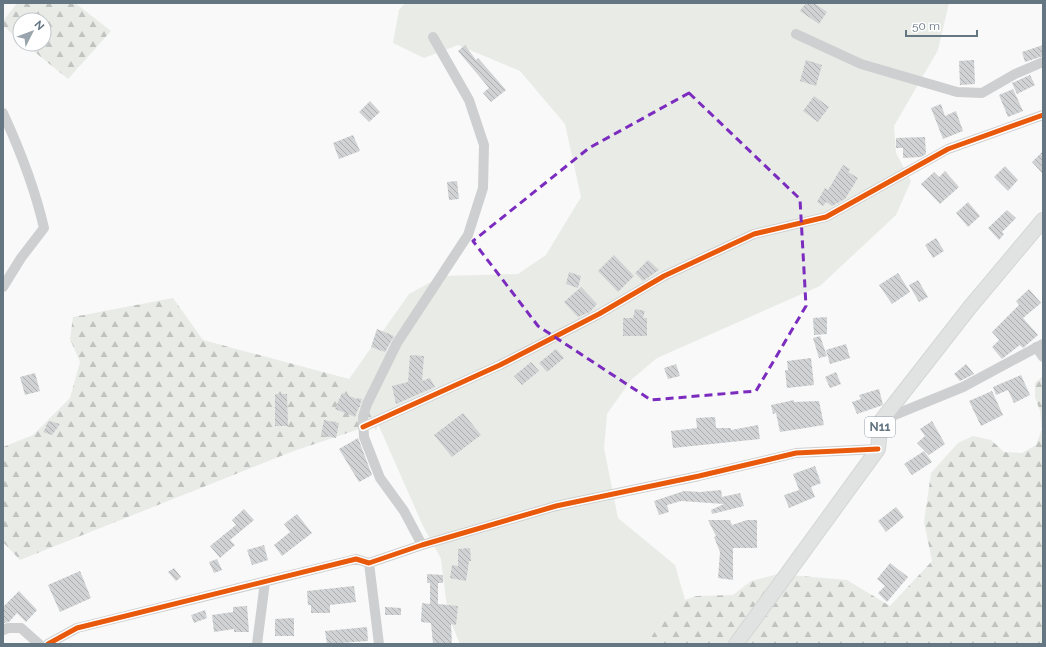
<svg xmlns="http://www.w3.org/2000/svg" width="1046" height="647" font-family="Raleway,sans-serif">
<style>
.grass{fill:#e8ebe6}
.forest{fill:url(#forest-firs)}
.building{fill:url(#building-back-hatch)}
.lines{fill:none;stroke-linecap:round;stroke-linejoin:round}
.highway-casing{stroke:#d5d6d6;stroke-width:16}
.minor{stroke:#cecfd0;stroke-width:10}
.highway{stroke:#e1e2e2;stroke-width:14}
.cycleway-casing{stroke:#fff;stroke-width:8}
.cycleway{stroke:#e8590c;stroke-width:5}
.marked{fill:none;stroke:#7b2cbf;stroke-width:3;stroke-dasharray:8 5;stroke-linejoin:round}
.labels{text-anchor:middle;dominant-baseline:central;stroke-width:4;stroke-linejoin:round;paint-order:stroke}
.shield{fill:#fff;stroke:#939fa8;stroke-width:1}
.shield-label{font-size:12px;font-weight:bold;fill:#657683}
</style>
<defs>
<pattern id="forest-firs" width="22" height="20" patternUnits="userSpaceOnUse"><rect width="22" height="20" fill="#e8ebe6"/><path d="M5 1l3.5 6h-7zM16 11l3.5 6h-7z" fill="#c0c3c0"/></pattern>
<pattern id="building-back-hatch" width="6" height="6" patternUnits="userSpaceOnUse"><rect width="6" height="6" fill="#d0d2d3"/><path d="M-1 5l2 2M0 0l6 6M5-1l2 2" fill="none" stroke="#acafb1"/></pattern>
</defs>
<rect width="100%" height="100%" fill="#f9f9f9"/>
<path class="grass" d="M405,3h544l-11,47 -44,76 2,27 15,28 -15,34 -76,71 -163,72 -26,22 -24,34 -3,34 14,70 57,47 10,35 -21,17 -17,27h-187l-12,-29 -7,-56 -18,-33 -45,-102 -2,7 -27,-52 60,-85 33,-18 76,-2 28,-19 35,-58 -16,-73 -45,-53 -62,-26 -34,13 -31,-15 6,-33z"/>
<path class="forest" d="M17,3h58l36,28 -43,48 -43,-35h19v-24h-24v20l-17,-14v-5z
M173,298l30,42 146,39 28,44 -86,29 -271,108 -17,-18v-95l30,-12 37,-37 10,-36 -10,-23 3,-22z
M1043,376v268h-396l17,-27 21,-17 11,-4 37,-1 18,-14 27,-7 69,6 43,26 42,-45 -8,-39 7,-49 27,-30 15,-7 18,4 13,12 18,1 14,-8 6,-16 -2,-18 -5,-14v-14z"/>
<path class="building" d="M806,3h8l13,9 -8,12 -19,-13z
M465,45l11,15 2,-2 28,32 -15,12 -8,-9 6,-5 -31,-37z
M1043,45v11l-18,6 -3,-10z
M806,60l16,5 -6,21 -16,-5z
M974,60l1,24 -15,1 -1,-24z
M1030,75l5,10 -18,9 -5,-11z
M1013,89l10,22 -15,6 -9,-22z
M814,96l15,11 -11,15 -15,-11z
M370,101l10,11 -11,10 -10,-10z
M941,104l4,12 11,-5 7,20 -20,8 -12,-31z
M353,135l7,16 -21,8 -6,-16z
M925,137l1,17 -5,3 -18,1v-10h-7v-10z
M1043,151v23l-11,-12z
M843,165l7,4 -2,3 10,6 -13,21 -13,7 -6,-4 -3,4 -6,-4 8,-14 3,2z
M1005,166l13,14 -10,11 -14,-14z
M945,171l14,16 -19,17 -19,-20 13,-12 5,5z
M457,181l2,18 -10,1 -2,-18z
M968,202l12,14 -12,11 -12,-14z
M1007,210l9,8 -14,14 2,2 -5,6 -11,-12z
M936,238l8,13 -11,7 -8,-13z
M614,255l20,21 -16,16 -20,-21z
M648,260l11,10 -16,11 -8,-8z
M569,272l12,4 -3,12 -12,-4z
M898,273l12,19 -18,12 -13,-19z
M918,280l10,17 -9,5 -10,-17z
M581,287l16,17 -7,8 -12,5 -14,-15z
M1029,289l12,14 -18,15 15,17 -15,13 -3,-3 -18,14 -10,-12 7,-7 -7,-8 27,-27 -3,-4z
M635,309l10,2 -2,7h4v18h-24v-18h10z
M827,317v17l-13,1 -1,-17z
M377,329l17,7 -9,16 -14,-5z
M820,336l7,20 -8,2 -6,-20z
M846,344l4,14 -20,6 -4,-14z
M556,349l8,9 -17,14 -8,-9z
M410,355l14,1 -2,25 8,-3 5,9 -39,17 -4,-18 16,-4z
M811,358l3,27 -27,3 -2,-18h3l-1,-9z
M531,362l8,9 -17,14 -8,-9z
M676,364l4,12 -12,3 -4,-11z
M966,364l8,10 -14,7 -6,-7z
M836,372l5,12 -11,4 -5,-11z
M35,373l5,18 -15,4 -5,-18z
M1021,375l9,20 -16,8 -6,-13 -12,5 -3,-8z
M879,389l4,16 -26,9 -5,-12 9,-3 -2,-4z
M992,391l11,24 -22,11 -12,-25z
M342,393l15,6 1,-1 4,1 -7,18 -20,-8z
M275,394h12l1,32h-13z
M794,400v2l25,-1 5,24 -44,7 -4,-19 -3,1 -2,-9z
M463,413l18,22 -29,22 -18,-22z
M715,417l1,11h15v2l27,-5 2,14 -87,9 -2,-17 26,-3 -1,-10z
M324,420l15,3 -3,15 -15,-3z
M50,421l10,3 -8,11 -9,-3z
M932,421l13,23 -16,11 -12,-12 8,-7 -5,-7z
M358,438l14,37 -13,7 -20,-33z
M924,451l8,11 -20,13 -8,-11z
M815,466l6,17 -10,4 4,10 -26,11 -5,-13 15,-5 -6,-16z
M721,490l1,7 18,-4 4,13 -32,8 -1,-4 13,-6 -43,-3 -14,4 2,7 -10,3 -5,-14 30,-10 16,1z
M896,507l8,10 -18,15 -8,-11z
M244,509l10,11 -24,20 5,5 -15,13 -10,-12 26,-21 -4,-5z
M297,514l15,19 -30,23 -8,-11 16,-13 -6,-8z
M708,520h22l2,5 15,-5h10v28h-24v32l-15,-2 2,-26 -6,-15 2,-1z
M264,545l4,15 -16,5 -5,-15z
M470,548l1,13h-2l-3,20 -16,-3 2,-13 6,1v-17z
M217,559l5,11 -8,3 -5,-11z
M890,563l18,14 -21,25 -9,-9 7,-7 -8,-7z
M174,568l7,9 -5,4 -8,-9z
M80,571l11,27 -31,14 -12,-27z
M427,574l16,1v8h-5v21l20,2 -2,19 -5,-1 1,20h-19l-2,-21 -10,-1 1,-19 8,1v-21h-3z
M354,586l2,16 -26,3v8h-19v-8h-3l-1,-14z
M19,591l18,19 -11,12 -9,-9 -8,9 -6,1v-16z
M247,606l2,26h-15v-3l-20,3 -2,-17 21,-3v-5z
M385,607l16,1v7h-16z
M205,610l2,8 -13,5 -3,-8z
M294,618v18h-19v-17z
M367,627l1,14 -41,3 -2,-13z"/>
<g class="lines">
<defs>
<path id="highway" d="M736,644l142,-195 3,-28 89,-114 73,-87"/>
</defs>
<use href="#highway" class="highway-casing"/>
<path class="minor" d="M796,34l65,30 96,28 25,1 33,-19 28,-12
M3,113c17,37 32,76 41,115l-23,30 -18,29
M1036,347l7,10
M882,420l81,-33 80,-43
M363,427l137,-62 99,-51 65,-38 90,-42 72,-17 122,-68 95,-34
M422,545l-18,-34 -24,-33 -16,-41 -1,-20 4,-13 30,-61 71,-108 15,-47 1,-43 -15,-45 -36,-63
M369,563l10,81
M3,630l5,-2h13l18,16
M48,644l29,-16 279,-69 13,4 53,-18 134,-39 143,-30 97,-23 82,-4
M257,644l8,-62"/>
<use href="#highway" class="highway"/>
<defs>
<path id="cycleway" d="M363,427l137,-62 99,-51 65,-38 90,-42 72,-17 122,-68 95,-34
M48,644l29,-16 279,-69 13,4 53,-18 134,-39 143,-30 97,-23 82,-4"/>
</defs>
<use href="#cycleway" class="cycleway-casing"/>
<use href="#cycleway" class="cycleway"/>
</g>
<path class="marked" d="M689,93l111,106 6,107 -50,85 -105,9 -113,-74 -65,-85 116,-93z"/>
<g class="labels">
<rect class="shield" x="865" y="417" width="30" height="20" rx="3"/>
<g class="shield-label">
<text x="880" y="427">N11</text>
</g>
</g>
<rect width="1046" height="647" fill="none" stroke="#657683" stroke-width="8"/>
<g transform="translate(32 32) rotate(48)"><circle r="19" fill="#ffffff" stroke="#c1c8cd"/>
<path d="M0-3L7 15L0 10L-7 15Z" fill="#99a4ac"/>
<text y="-6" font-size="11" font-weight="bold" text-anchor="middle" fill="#657683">N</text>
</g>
<path d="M906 30v6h71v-6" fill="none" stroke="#657683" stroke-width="2"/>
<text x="912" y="30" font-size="12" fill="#657683" stroke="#ffffff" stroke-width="3" paint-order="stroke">50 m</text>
</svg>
